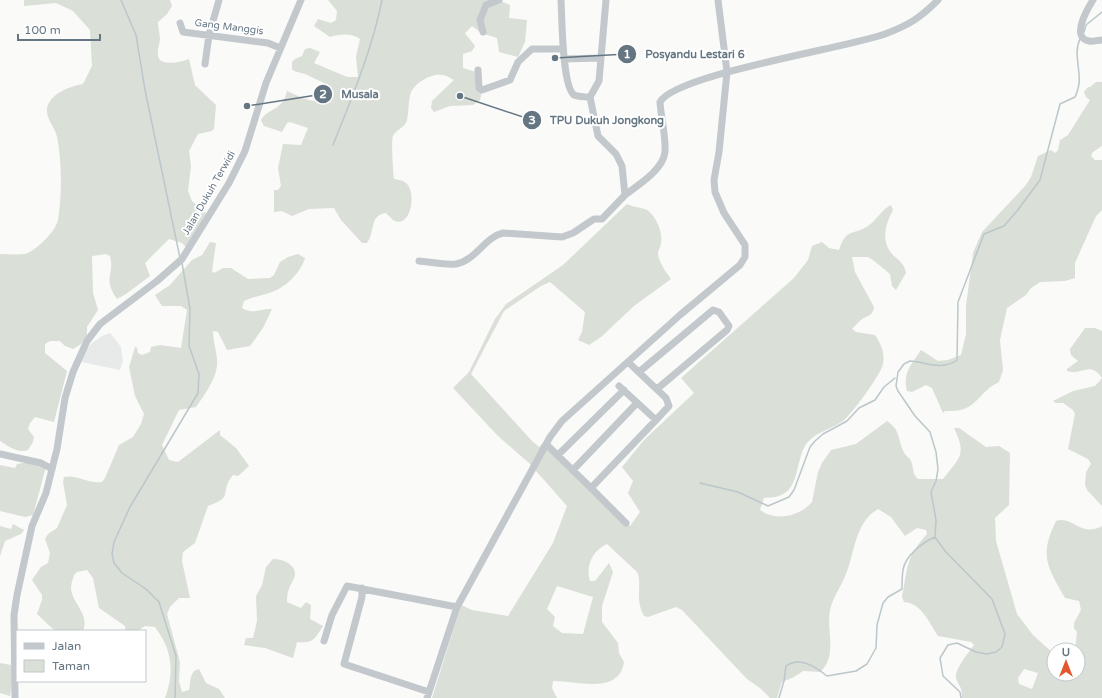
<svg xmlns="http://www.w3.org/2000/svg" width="1102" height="698" font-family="'Varela Round',sans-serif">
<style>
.built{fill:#e8e9e9}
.green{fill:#dadfd7;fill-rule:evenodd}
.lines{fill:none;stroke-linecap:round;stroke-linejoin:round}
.stream{stroke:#bbc7cb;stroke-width:1.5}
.minor{stroke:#c3c8cc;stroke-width:7}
.labels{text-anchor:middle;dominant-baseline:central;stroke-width:4;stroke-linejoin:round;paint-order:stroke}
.street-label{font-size:10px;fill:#657683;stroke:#fff}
.leader{fill:none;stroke:#657683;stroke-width:1.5}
.callout-dot{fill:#657683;stroke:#fff;stroke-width:1.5}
.mark-label{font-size:12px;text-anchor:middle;font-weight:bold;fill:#fff}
.callout-label{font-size:11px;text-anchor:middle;font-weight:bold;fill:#657683;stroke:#fff;stroke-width:4;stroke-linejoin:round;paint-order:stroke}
</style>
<rect width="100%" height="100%" fill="#fafaf8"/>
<path class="built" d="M110,333l11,14 2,14 -3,9 -39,-8 5,-12 6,-7 10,-7z"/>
<path class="green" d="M24,0h146l2,6 -5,8 -9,8c0,6 2,12 2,18 -1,5 -3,11 -2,16 2,11 24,6 31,3l6,26 21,20 -2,24 -2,2 -14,3 -9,17 2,15 -3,25 4,10 14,12 -19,35 -5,-5 -13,-4 -24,24 5,13 -24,18 -9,5c-15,-22 -2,-23 -7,-43l-4,-2 -14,2 1,37 5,17 -11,17v9l-6,8 -8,5 -8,-3 -5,-5h-10l-5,3v9l22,18 -13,51 -19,-5 -5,6 -2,6 6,8 -1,5 -5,8c-10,4 -20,-4 -28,-9v-187c8,0 17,1 25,0 11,-3 31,-23 33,-34 4,-24 4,-60 -1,-83 -2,-10 -11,-18 -10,-28 2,-15 23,-23 36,-25l9,-18 -2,-36 -17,-19 -17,-8 -32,3z
M328,0h170l12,5 -1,13 18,2 -2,22 -7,15 -19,-5 -2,-14 -16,-5 -9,-7 -7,7 10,13 -3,5 -9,3v14l13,4 6,20 -2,8 -7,5 -23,1 -16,6 -3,-4 1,-7 22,-21c-4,-2 -8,-5 -12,-5 -10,-2 -26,7 -31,17 -3,9 -2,19 -4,28 -2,8 -11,9 -14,16 -2,4 0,36 1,43 2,0 6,1 9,2 16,7 8,50 -10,39 -2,-2 -5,-5 -7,-7 -17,2 -11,20 -19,30h-5l-21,-23 -7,-12 -25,1 -17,7 -10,-5 -8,1v-22h4l3,-4 -3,-18 5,-24 18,1 7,-17 -18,-6 -3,1 -5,9 -18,-6 -3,-6c8,-13 22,-9 26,-29 10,4 21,12 33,9l4,-17 -19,-9 -11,-3 -2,-2v-7l3,-3 7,-3 3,-7 5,-1 10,4 -6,11 33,14h11l-2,-20 4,-18c-8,-6 -21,-5 -30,-2l-16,-11 4,-7 13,4 5,-3 1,-9z
M1096,82h6v64l-9,6 -2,4 4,4h7v50l-6,6 -21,47v15l-10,3 -25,1 -9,6 -5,7 -19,13 -7,32 3,30 -4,12c-16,7 -20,21 -35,27 -6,2 -12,2 -19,2l-2,2 -11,-25 -6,-3 -14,7 -5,-1c-5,-18 5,-27 14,-41l17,11 10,-1 13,-5 5,-21v-28l7,-53 9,-21 44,-47 5,-8 7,-21 13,-6 4,3 3,-3 2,-10 8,-5 22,-35 -4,-3 -2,-5 4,-5h2z
M627,204c6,3 17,4 20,6 9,6 16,22 14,33 0,4 -3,7 -3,11 1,9 8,18 13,25l-37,27 -33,31 -12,8 -11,-5 4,-8 3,-20 -35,-30 -9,4 -37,25 -33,63 61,67 7,6 4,-4 12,14 75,69 10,-14 -12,-19 5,-12 -11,-14 22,-27 50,-47 -13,-15 113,-100 14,-18 4,-14 10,-4 7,6 10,2c7,-22 13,-14 29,-24 9,-6 13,-16 23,-21l2,5c-8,15 -13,33 1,46 6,5 11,9 12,17l-10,17 -4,-4 -2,-12 -17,-14 -5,-3h-16l3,15 19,35c-1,10 -8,8 -14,14 -3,2 -5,5 -8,8l4,3 19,3c6,9 10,18 8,29 -1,9 -32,51 -40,57 -13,9 -29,11 -38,25 -9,15 -6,44 -26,50 -5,2 -10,1 -15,2l-4,12c16,12 40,6 52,-8l6,-30 4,-9 9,-13 25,-6 31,-23c15,10 10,20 18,33 2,3 5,4 6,7 3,7 1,13 7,18h25c17,-22 24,-24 11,-51h5l27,19 13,-1 11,7 -1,52 -14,13 1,23 21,73 16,21 21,19v20h24v-24h-3l2,-18 -3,-4v-5l7,-13 -2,-9 -14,-3c-18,-32 -26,-42 -9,-77 17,-6 24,17 46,5v172h-141c3,-10 -3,-12 -5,-20 -2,-8 13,-26 18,-33l-3,-3 -33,-6c-9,-13 -16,-33 -34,-34l-2,-5c6,-29 3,-39 25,-63l-1,-4 -9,-2 -12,8 -14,-19 -13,-8c-23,13 -23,43 -32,65 -5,13 -13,22 -16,36 -4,20 8,47 -10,62l-17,-1 -9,6 -12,5 -5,16h-7l-10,-10 -13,-9 -65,-69 -6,-3 -28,10 -4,-1c-10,-19 -1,-32 -7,-44l-30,-28c-14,6 -22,22 -17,37h5l14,-18 4,9 -11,34v16l16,21 1,10 5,9c-5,34 -49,18 -71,19l-1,7 5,10h-125l29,-93 11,5 36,6 45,-73 14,-37 -38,-43 -31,-27 -45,-48 16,-16 26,-53 11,-15 57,-39zM557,586l36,11 -10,37 -21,-1 -9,-7 2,-9 -8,-8zM1024,669l14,4 -6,16 -13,-5 -1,-6z
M210,242l6,1 -4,28 2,2 9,-5h8l17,11 22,-1 4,-3 6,-13 8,-5 10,-3 7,4c-5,16 -21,31 -36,35 -9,3 -17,4 -25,8l-2,7c11,7 19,0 30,1l-9,19 -13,18 -23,4 -9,-18 -5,-1c0,12 5,23 4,34 -1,14 -13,31 -21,42l-17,3 -17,35 7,15 9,2 42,-32v5l16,13 13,18 -11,10 -5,-1c-15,18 3,21 -25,31l-13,37 -12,9 -1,9 8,37h-11l-9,9 -3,7 13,48 -1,19 3,11 7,-2c2,-8 0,-19 10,-21l7,14 13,6 6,9h-60c10,-27 7,-48 -10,-71l-10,-1 -8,5h-12v-5l-26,-18 -6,-30 -6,-8 -10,2 -3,3c-1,4 -3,8 -3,12 0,16 19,26 12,44h-28l-18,-17 5,-14v-5l-10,-15 9,-13 7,-4 2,-10 -5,-14 3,-5 9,-6 10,-23 -4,-23 1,-5c13,-3 24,7 38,5l3,-4 14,-33 14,-8 8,-13 3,-10 -9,-18 -6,-29 6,-20 2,1 1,5 4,2 8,-3 1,-5 9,-2 21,3 6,-38 -6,-4h-19l-7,-11 15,-10 22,-25 10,-5z
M1085,328h10l7,3v175l-15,-16 -2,-5 1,-13 5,-8 -3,-5 -20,-10 7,-35 -2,-4 -10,-7h-7l-3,-2 20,-10 22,-5 7,-8c-12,-18 -21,-2 -35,-7v-2l11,-8 -7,-6 -1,-6z
M30,462l16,5 -13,48 -8,2 -25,-6v-46l15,3 2,-4z
M13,524l11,6 -3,4 -16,7 -5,15v-30l11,3z
M273,559c8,0 22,4 22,15 0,5 -5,10 -6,15 -2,4 -2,9 -2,13l14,6 5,-6 5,3 -1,14 13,7c-9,14 -9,17 -26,16l-4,16 -28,-10 -21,-3 2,-7h7l4,-17 -1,-25 6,-11 4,-18z
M0,663l11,2 2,12 -3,19 -10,-3z"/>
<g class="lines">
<path class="stream" d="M121,0l15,35 9,55 35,168
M1084,32l2,-7 16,-13
M333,145c19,-48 39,-95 49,-145
M700,483l38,9 30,14 21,-9 5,-7 16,-43 5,-6 8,-7 24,-13 12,-13 16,-8 9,-13 11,-9
M175,698l1,-42 -17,-54 -13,-13 -24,-16 -8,-10 -2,-9 2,-12 16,-35 68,-114 1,-19 -10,-28 1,-37 -8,-46
M779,698l5,-17 2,-15c14,-10 30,1 41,10l29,-5 11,-7 9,-16 1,-23 6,-22 5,-6 14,-8c0,-6 0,-13 1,-19 2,-14 20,-28 32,-33
M961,698l-1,-6 -17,-16 -3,-18 8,-13 9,-2 19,9 11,2 9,-2 6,-5 3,-13 -13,-35 -47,-48 -10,-14 1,-17 -5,-28 5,-11 2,-12 -2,-17 -6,-20 -15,-16 -17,-25 -2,-5 2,-14 6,-8 6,-3c16,1 32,10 47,-1l1,-58 26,-68 20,-8 13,-15 23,-31 20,-76 15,-7c2,-4 3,-8 4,-13 2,-14 -6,-31 1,-45"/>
<path class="minor" d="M561,0c1,17 1,86 13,95 5,2 11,2 16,2
M1093,0c-5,8 -23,38 -4,41 4,1 9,-1 13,-1
M180,23l3,9 85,11 12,5
M483,32l-3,-12 6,-15 13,-5
M564,59l36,-1
M205,64l4,-29 10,-35
M478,70l1,18 3,2 28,-10 8,-18 14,-13h31
M625,195c13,-10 38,-25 40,-43 1,-16 -4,-34 -5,-50 16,-28 187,-54 225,-68 24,-9 35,-16 53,-34
M419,261c11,1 26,4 37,3 19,-3 29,-27 47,-31l59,4 11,-4 21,-14h8l23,-24 -3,-29 -6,-12 -18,-18 -8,-39 9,-16 7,-81
M628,362l38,36 3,8 -13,14
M639,372l74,-62 6,2 10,14 -2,4 -70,59
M547,445l44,43 65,-68 -37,-34
M0,454l41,9 11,6
M558,455l66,-65
M573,470l64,-67
M591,488l35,35
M362,588v9l-18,67 85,28
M324,641l8,-26 15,-29 110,21
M15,698l-1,-83 3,-20 15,-69 14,-33 11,-44 8,-51 8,-26 14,-31 13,-17 57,-43 25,-22 47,-76 16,-32 21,-68 35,-83
M427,698l30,-91 93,-170 12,-16 118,-106 60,-50 5,-8v-12l-21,-32 -9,-21 -1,-12 5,-28 8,-80 -9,-72"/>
</g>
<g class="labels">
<g class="street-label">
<text transform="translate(229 27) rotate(7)">Gang Manggis</text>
<text transform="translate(209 193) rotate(-60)">Jalan Dukuh Terwidi</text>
</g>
</g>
<path class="leader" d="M555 58L627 54M247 106L323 94M460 96L532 120"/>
<g class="callout-dot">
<circle cx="555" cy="58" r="4"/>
<circle cx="247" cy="106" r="4"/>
<circle cx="460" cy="96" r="4"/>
<circle cx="627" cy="54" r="10"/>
<circle cx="323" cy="94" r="10"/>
<circle cx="532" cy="120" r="10"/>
</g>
<g class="mark-label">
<text x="627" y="58">1</text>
<text x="323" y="98">2</text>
<text x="532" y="124">3</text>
</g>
<g class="callout-label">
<text x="695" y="58">Posyandu Lestari 6</text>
<text x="360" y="98">Musala</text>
<text x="607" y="124">TPU Dukuh Jongkong</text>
</g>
<rect x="16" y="630" width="130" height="52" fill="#ffffff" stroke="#c1c8cd"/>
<rect x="24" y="643" width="20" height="6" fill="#c3c8cc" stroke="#c1c8cd"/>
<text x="52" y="650" font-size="12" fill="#657683">Jalan</text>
<rect x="24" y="660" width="20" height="12" fill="#dadfd7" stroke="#c1c8cd"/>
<text x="52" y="670" font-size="12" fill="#657683">Taman</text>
<g transform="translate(1066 662)"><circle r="19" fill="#ffffff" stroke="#c1c8cd"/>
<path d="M0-3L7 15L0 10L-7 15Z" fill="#e4572e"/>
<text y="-6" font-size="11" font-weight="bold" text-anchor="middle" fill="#657683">U</text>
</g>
<path d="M18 34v6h82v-6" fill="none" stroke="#657683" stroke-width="2"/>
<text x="24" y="34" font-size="12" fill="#657683" stroke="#ffffff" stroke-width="3" paint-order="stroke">100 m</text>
</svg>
